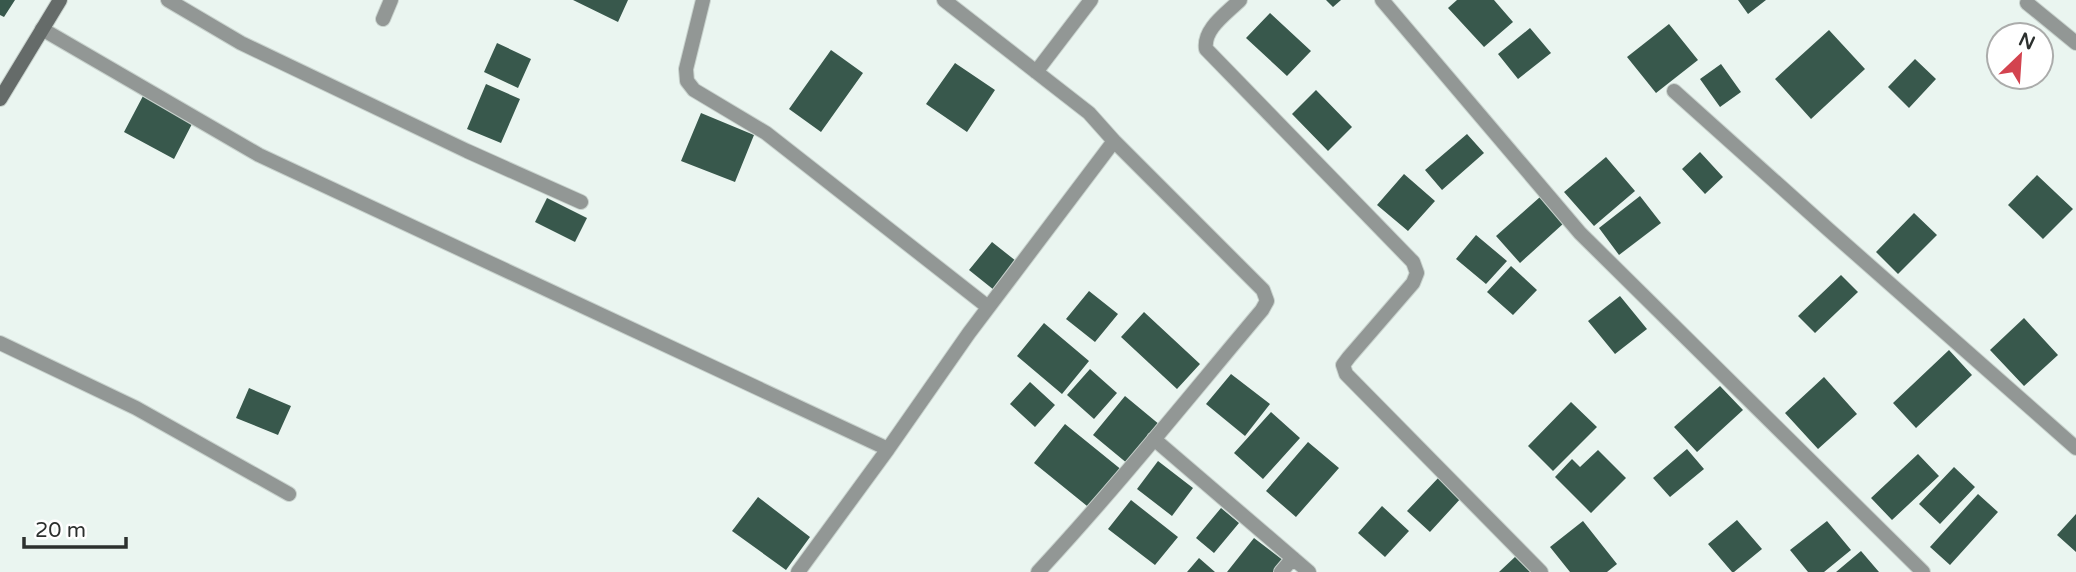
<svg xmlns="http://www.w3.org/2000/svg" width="2076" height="572" font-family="'Varela Round',sans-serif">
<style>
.building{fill:#38584c}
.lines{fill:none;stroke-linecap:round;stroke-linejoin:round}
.street-casing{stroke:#c8d2cd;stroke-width:16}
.secondary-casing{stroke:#c8d2cd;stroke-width:16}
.street{stroke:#929795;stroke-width:14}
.secondary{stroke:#656b69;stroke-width:14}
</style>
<rect width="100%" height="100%" fill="#eaf5f0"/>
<path class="building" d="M0,0h15l-11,17 -4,-2z
M573,0h55l-10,22z
M1326,0h15l-8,7z
M1457,0h37l19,22 -29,25 -36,-39z
M1738,0h28l-18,14z
M1270,13l41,38 -24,25 -41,-38z
M1669,24l29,36 -42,33 -29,-36z
M1530,28l21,25 -33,26 -20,-25z
M1829,30l36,39 -54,50 -36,-40z
M497,43l34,16 -13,29 -34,-16z
M831,50l32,23 -42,59 -32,-23z
M1915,59l21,20 -27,29 -21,-21z
M955,63l40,27 -28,42 -41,-28z
M1721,64l20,28 -21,15 -20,-28z
M486,84l34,15 -19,44 -34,-14z
M1316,90l36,37 -24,24 -36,-37z
M143,96l50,26 -19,37 -50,-27z
M701,113l53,22 -19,47 -54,-21z
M1467,134l17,19 -42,37 -17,-20z
M1700,152l23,25 -18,17 -23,-25z
M1606,157l29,34 -41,35 -30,-34z
M1404,174l31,27 -27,30 -31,-26z
M2037,175l36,34 -30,30 -35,-34z
M1640,196l21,27 -42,32 -20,-27z
M1540,197l24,26 -44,40 -24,-27z
M547,198l40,20 -12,24 -40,-20z
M1914,213l23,22 -39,39 -22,-22z
M1476,235l31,26 -21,23 -30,-25z
M992,242l24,19 -22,29 -25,-20z
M1511,266l26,24 -24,25 -26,-23z
M1841,275l17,17 -43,41 -17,-17z
M1089,291l29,23 -23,28 -29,-23z
M1620,296l27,33 -32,25 -27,-33z
M1144,312l56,52 -23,25 -56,-52z
M2024,318l34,37 -34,31 -34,-36z
M1044,323l45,38 -27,33 -45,-38z
M1949,350l23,25 -56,53 -23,-25z
M1090,369l27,24 -23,26 -27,-24z
M1231,374l39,30 -25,32 -39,-32z
M1824,377l33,37 -39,35 -33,-36z
M1030,382l25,23 -20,22 -25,-23z
M1720,386l23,24 -46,42 -23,-25z
M249,388l42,18 -13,29 -42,-17z
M1125,396l35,29 -32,39 -35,-29z
M1571,402l26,25 -44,44 -25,-25z
M1271,412l29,26 -37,41 -29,-26z
M1065,424l58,47 -31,39 -58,-47z
M1308,442l31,26 -43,49 -30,-26z
M1687,449l17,20 -34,28 -17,-19z
M1598,450l28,28 -35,35 -36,-36 17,-18 8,8z
M1918,454l21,22 -47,44 -21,-22z
M1158,461l35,27 -21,28 -35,-27z
M1954,467l21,20 -35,37 -21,-20z
M1440,476l22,21 -32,35 -23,-21z
M1978,494l20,18 -48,53 -20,-18z
M758,497l52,40 -24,33 -54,-39z
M1131,500l47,37 -23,28 -47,-36z
M1382,506l27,25 -24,26 -27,-24z
M1221,508l18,15 -25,30 -18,-15z
M2076,514v38l-19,-17z
M1737,520l25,29 -28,23h-2l-24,-28z
M1583,521l34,43 -10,8h-37l-20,-25z
M1827,521l24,29 -27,22h-16l-18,-22z
M1254,538l30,23 -8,11h-49z
M1861,551l18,21h-43z
M1516,556l15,16h-32z
M1199,558l16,14h-28z"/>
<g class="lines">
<defs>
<path id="street" d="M168,0l73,43 226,108 114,51
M703,0l-17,69 1,12 7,9 72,43 222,174
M944,0l145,113 25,28 149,149 4,11 -5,9c-74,88 -146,178 -224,262
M1240,0c-14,14 -37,29 -34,49l207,213 4,11 -4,10 -64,74 -6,8 3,9 195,198
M1382,0l198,233 343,339
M2027,3l49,40
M383,19l8,-19
M42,29l217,126 629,294
M1036,72l55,-72
M1674,91l155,139 247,218
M0,343l136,65 153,86
M1154,439l155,133
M798,572l90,-123 81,-116 145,-192
M1281,572l12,-14"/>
<path id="secondary" d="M0,99l60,-99"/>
</defs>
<use href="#street" class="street-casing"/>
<use href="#secondary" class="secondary-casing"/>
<use href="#street" class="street"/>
<use href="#secondary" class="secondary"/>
</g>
<g transform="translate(2020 56) rotate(25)"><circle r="33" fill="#ffffff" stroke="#abacab" stroke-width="2"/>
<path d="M0-5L12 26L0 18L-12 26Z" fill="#d3434f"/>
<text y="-10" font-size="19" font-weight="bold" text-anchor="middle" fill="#2c302e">N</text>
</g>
<path d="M24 537v10h102v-10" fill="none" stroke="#2c302e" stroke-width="3.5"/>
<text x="35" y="537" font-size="21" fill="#2c302e" stroke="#ffffff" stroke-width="5" paint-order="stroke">20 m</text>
</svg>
